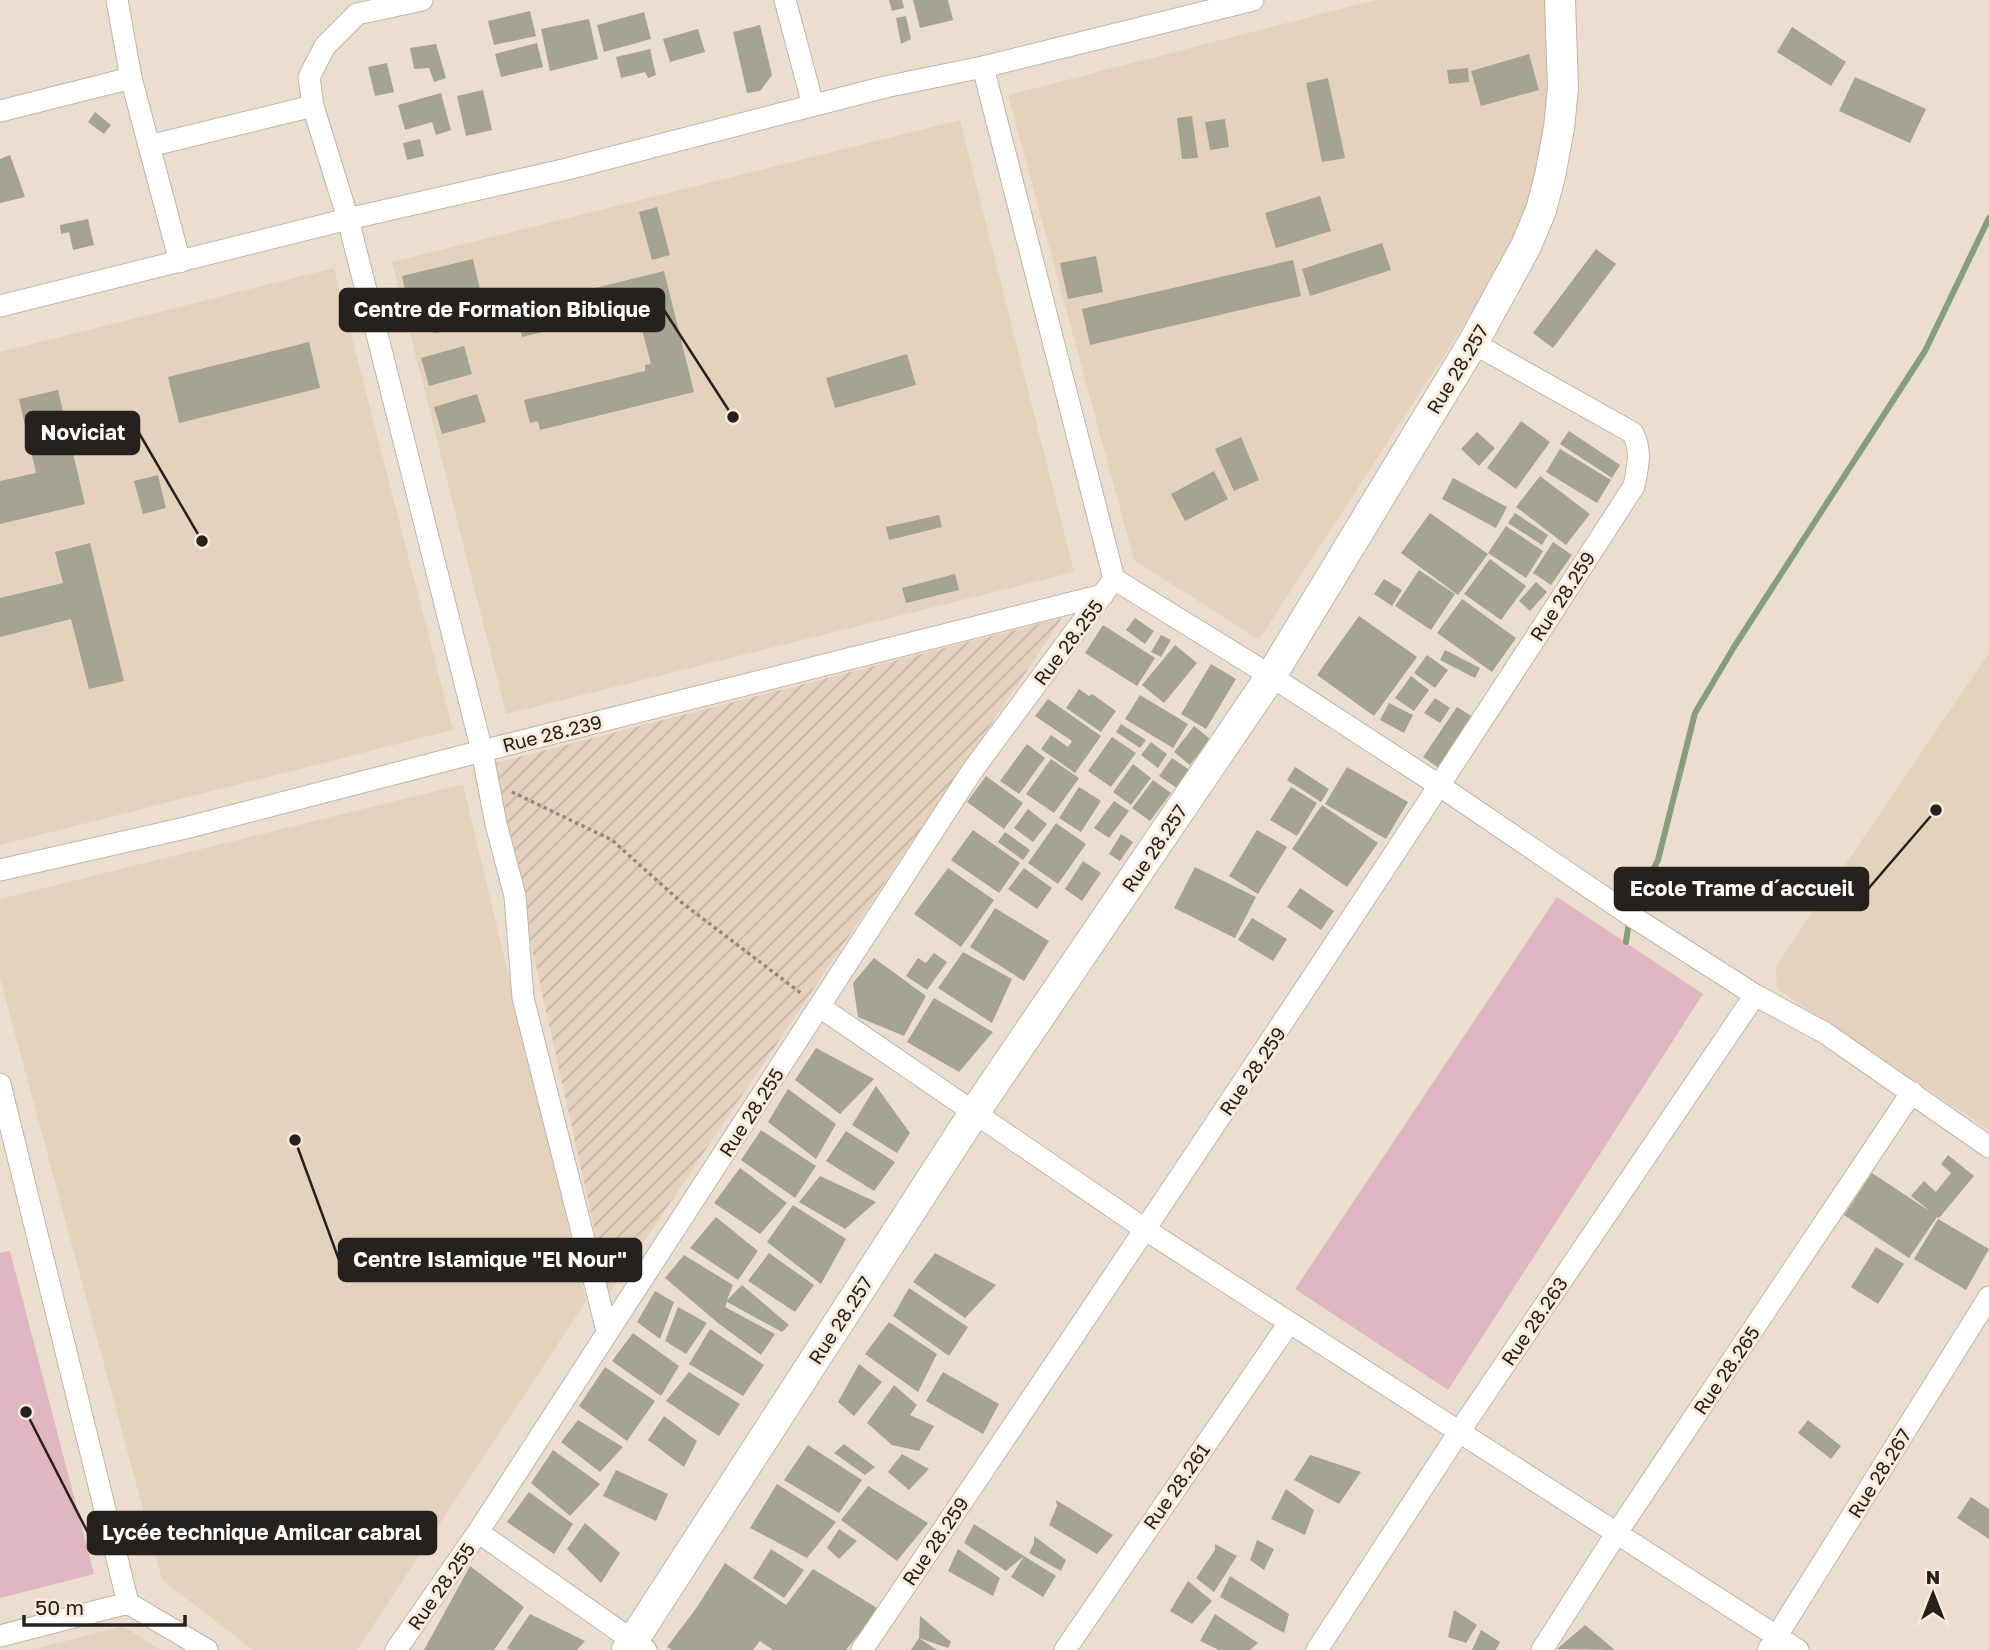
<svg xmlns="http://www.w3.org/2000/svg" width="1989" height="1650" font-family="'Golos Text',sans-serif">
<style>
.built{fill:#e5d2bd}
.industrial{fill:url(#industrial-furrows)}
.garden{fill:#dfb6c1}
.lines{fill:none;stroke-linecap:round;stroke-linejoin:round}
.stream{stroke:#879e7a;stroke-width:6}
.building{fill:#a5a392}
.street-casing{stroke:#c2b4a6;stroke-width:23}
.secondary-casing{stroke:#c2b4a6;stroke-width:32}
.path{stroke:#92887d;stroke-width:3.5;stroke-dasharray:3.5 3.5;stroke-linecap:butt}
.street{stroke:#fff;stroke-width:21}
.secondary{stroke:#fff;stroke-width:30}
.labels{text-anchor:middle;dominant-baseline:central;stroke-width:6;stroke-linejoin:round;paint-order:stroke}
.street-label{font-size:19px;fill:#26211c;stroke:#f9ebdc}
.leader{fill:none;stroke:#26211c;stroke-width:2.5}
.callout-dot{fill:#26211c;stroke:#f9ebdc;stroke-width:2.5}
.callout{fill:#26211c;stroke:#26211c;stroke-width:2.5}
.callout-label{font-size:21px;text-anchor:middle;font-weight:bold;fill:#fff}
</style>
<defs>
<pattern id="industrial-furrows" width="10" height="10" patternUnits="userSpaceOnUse" patternTransform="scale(1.75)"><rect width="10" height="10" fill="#e5d2bd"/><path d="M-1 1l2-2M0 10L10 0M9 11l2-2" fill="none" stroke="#c4b4a2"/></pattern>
</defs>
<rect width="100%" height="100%" fill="#ecdecf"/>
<path class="built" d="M1375,0h174l4,75 -15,109 -47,99 -232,357 -125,-80 -126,-465z
M960,120l114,452 -568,142 -114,-452z
M334,268l119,462 -453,115v-493z
M1989,653v477l-212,-141 -1,-23z
M463,784l123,517 -229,349h-104l-91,-70 -162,-602v-79z
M123,1626l37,24h-129z"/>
<path class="industrial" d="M1062,618l-453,676 -118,-530z"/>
<path class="garden" d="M1557,897l146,97 -255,396 -153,-101z
M10,1251l84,323 -94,24v-345z"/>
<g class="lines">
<path class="stream" d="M1626,942l4,-27 28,-55 37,-147 39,-66 191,-296 64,-133"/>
</g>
<path class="building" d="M889,0h13l2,8 -12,3z
M913,0h35l5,20 -33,8z
M530,11l6,25 -42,9 -6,-24z
M644,12l7,27 -47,13 -7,-27z
M906,16l5,23 -10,5 -5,-26z
M589,19l9,40 -48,12 -9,-42z
M760,25l12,50 -12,16 -13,2 -14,-61z
M1792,27l54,35 -15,24 -54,-34z
M698,29l7,23 -35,10 -7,-23z
M537,43l6,24 -42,10 -6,-23z
M436,44l10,34 -12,4 -5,-14 -15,1 -4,-21z
M650,49l6,26 -8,3 -3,-6 -24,6 -5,-21z
M1529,54l10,36 -58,16 -10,-35z
M387,63l7,29 -19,4 -7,-29z
M1468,68l1,14 -20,2 -2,-14z
M1855,77l71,32 -16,34 -71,-32z
M1328,78l17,80 -23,4 -16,-79z
M483,90l9,40 -26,6 -9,-40z
M441,93l10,37 -15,5 -4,-13 -27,8 -7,-25z
M95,112l16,13 -7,9 -16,-12z
M1192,116l6,42 -16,1 -5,-41z
M1225,119l4,28 -19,3 -5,-28z
M420,139l4,17 -17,4 -4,-17z
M10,155l15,42 -25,6v-44z
M1320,196l11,35 -55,17 -11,-35z
M657,207l13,48 -18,5 -13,-48z
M88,219l6,26 -21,5 -4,-18 -8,2 -1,-9z
M1382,243l9,27 -81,26 -8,-27z
M1596,249l20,15 -63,84 -20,-15z
M1096,256l7,36 -35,7 -8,-36z
M473,259l14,62 -52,12 -2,-7 -19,5 -12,-55z
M1293,260l8,36 -211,49 -8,-36z
M664,271l30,121 -154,38 -2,-9 -8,2 -6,-23 121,-29v-6l6,-1 -10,-38 -9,2 -5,-16 -105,25 -7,-29z
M309,342l11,46 -141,35 -11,-46z
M464,346l8,28 -43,12 -8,-28z
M907,354l9,31 -81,23 -9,-30z
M58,390l27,114 -85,20v-43l36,-8 -17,-74z
M477,394l9,28 -44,12 -8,-27z
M1521,421l29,21 -34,47 -29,-21z
M1569,431l51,34 -8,13 -52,-34z
M1477,432l18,16 -16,18 -18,-17z
M1241,437l18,43 -25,11 -19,-42z
M1560,449l51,31 -14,23 -51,-31z
M1214,471l14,28 -43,22 -14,-27z
M158,475l8,33 -23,6 -9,-33z
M1540,476l50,38 -24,31 -50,-38z
M1453,478l54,29 -11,21 -54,-29z
M1430,513l58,41 -30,41 -57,-42z
M1515,513l33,22 -6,10 -34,-22z
M939,515l3,12 -53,13 -3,-13z
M1506,526l37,25 -17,27 -38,-25z
M1553,542l19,13 -21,30 -18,-12z
M90,543l34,138 -35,8 -18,-70 -71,18v-39l63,-15 -8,-31z
M1490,559l36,27 -25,34 -37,-26z
M1419,570l36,24 -24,36 -36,-24z
M955,574l4,16 -53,13 -4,-15z
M1384,579l18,11 -10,16 -18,-12z
M1536,582l11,10 -17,19 -11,-10z
M1462,599l54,39 -24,34 -55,-39z
M1359,616l58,41 -43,59 -57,-41z
M1135,618l19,13 -9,13 -19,-14z
M1103,625l52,33 -18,28 -52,-33z
M1161,635l10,5 -10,17 -10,-5z
M1175,645l22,18 -33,40 -22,-18z
M1445,650l35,18 -5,10 -35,-18z
M1427,655l21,15 -13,18 -21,-15z
M1211,664l25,15 -30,50 -25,-15z
M1411,676l18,14 -15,21 -19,-13z
M1079,689l10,7 3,-2 24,17 -15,21 -35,-24z
M1140,695l48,29 -15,24 -48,-29z
M1435,698l15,10 -10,15 -16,-10z
M1048,699l53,37 -26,37 -34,-24 10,-14 17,12 4,-6 -37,-25z
M1389,703l24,12 -9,18 -24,-13z
M1457,707l16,10 -34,51 -16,-11z
M1121,724l25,16 -6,8 -24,-16z
M1194,726l16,13 -20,26 -16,-13z
M1112,737l24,16 -25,34 -23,-16z
M1151,742l16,12 -9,14 -17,-13z
M1027,744l18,14 -26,36 -19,-13z
M1172,758l19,13 -13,18 -19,-13z
M1051,759l28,19 -25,35 -28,-19z
M1133,764l18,14 -20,27 -18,-13z
M1295,767l34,22 -8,13 -34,-22z
M1347,767l61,35 -22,37 -61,-35z
M986,776l37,27 -19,26 -37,-27z
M1153,780l18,13 -21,28 -18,-13z
M1079,787l22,14 -20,31 -22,-14z
M1291,787l26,16 -20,33 -27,-16z
M1114,801l15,10 -20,27 -15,-10z
M1322,805l56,38 -31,44 -55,-38z
M1028,809l19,15 -14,18 -19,-14z
M1056,823l30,21 -28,40 -30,-21z
M973,830l47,33 -21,30 -48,-33z
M1257,830l30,17 -29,47 -29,-18z
M1005,832l25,18 -7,10 -25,-18z
M1121,834l12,8 -13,19 -11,-7z
M1083,861l18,12 -19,28 -17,-12z
M1195,867l61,30 -21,41 -61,-30z
M948,868l46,32 -33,47 -47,-33z
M1024,868l28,20 -15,21 -29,-20z
M1300,888l34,23 -13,19 -34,-23z
M995,908l54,33 -25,40 -54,-34z
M1252,918l35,21 -14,22 -35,-21z
M963,952l49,27 -20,44 -54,-35z
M934,953l13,9 -20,28 -21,-14 12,-18 8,5z
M874,958l52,38 -22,40 -46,-19 -5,-34z
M934,998l59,34 -34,40 -52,-30z
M816,1048l58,31 -34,35 -45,-34z
M876,1086l34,47 -13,20 -45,-28z
M788,1089l48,35 -20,35 -48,-37z
M761,1130l55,36 -21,32 -54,-38z
M846,1131l49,31 -21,29 -48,-30z
M1948,1155l26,21 -35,42 -2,-1 -28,41 -65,-43 28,-42 59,39 -20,-16 13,-15 12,11 15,-19 -10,-9z
M740,1168l47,35 -27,31 -46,-31z
M820,1176l56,26 -31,27 -46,-27z
M793,1205l53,34 -25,45 -54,-42z
M716,1217l42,34 -20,29 -48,-32z
M1938,1219l51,30 -23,41 -52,-31z
M1876,1247l28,17 -26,40 -27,-17z
M769,1253l45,32 -19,27 -47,-31z
M935,1253l61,32 -31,33 -52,-36z
M684,1255l49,30 -6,15 15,-15 47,40 -7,7 -55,-30 -2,5 50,27 -14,21 -43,-32 -53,-45z
M909,1288l59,39 -19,29 -56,-40z
M655,1291l19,11 -14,37 -23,-17z
M678,1307l29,16 -21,31 -21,-13z
M889,1322l48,32 -19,38 -53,-38z
M710,1329l54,36 -21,31 -54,-32z
M633,1333l46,33 -18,30 -49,-35z
M859,1364l23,18 -28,34 -16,-14z
M605,1367l50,34 -28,40 -48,-35z
M689,1372l51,32 -21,32 -53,-35z
M943,1372l56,32 -16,30 -57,-33z
M894,1385l23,20 -7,10 24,11 -15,25 -27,-6 -25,-22z
M664,1416l33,25 -13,26 -36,-27z
M578,1420l45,27 -23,25 -39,-30z
M1808,1420l33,26 -10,13 -33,-26z
M844,1444l31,23 -10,8 -31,-22z
M808,1445l54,35 -23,33 -55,-33z
M553,1450l47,34 -30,32 -39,-33z
M902,1454l27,15 -20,21 -21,-18z
M1310,1455l51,17 -22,32 -45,-24z
M616,1470l52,24 -12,27 -53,-25z
M777,1484l59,38 -29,36 -57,-30z
M868,1486l60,37 -31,38 -56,-41z
M1286,1489l28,21 -9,25 -34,-16z
M529,1492l44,32 -19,30 -47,-32z
M1971,1497l18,12v30l-32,-21z
M1056,1500l57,35 -16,19 -48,-29 8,-19z
M585,1523l35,30 -19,30 -34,-34z
M974,1524l50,32 -18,15 -42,-28z
M839,1529l18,12 -18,18 -12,-11z
M1034,1536l32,24 -5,11 -32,-18 5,-10z
M1257,1540l17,9 -10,21 -14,-10z
M1215,1544l22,12 -23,36 -18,-14 19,-28z
M771,1549l33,21 -20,28 -31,-20z
M958,1549l42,29 -7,18 -45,-25z
M1024,1556l32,20 -13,21 -32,-20z
M725,1563l61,42 27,-36 66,40 -33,41h-73l-13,-9 -7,9h-81l-5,-3 30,-40z
M470,1566l54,41 -30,43h-70z
M1230,1576l59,38 -5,19 -64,-36z
M1188,1581l24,20 -20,23 -22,-13z
M1454,1610l23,15 -11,18 -18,-6z
M530,1614l55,27 -8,9h-67l-3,-2z
M1215,1614l43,29 -8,7h-31l-19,-9z
M920,1616l31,26 -3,6 -29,-10z
M1585,1625l30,25 -58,-1z
M1481,1630l19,12 -4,8h-24z
M919,1638l18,12h-26z"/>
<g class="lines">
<defs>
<path id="street" d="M117,0l14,78 49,184
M422,0l-65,14 -32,32 -16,31 4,29 35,113 134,532 14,73 19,72 8,102 84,333
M785,0l28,105
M983,67l131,512 157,97 169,110 190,129 125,80 70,38 164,114
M0,111l131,-33
M149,146l164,-40
M0,306l348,-87 215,-49 322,-83 98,-20 270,-67
M0,870l185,-42 297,-77 621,-156
M820,1007l326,223 652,420
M0,1084l128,519
M478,1532l168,118
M0,1636l128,-33 79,47
M396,1650l82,-118 494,-761 142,-192
M862,1650c261,-386 520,-773 772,-1164 4,-21 8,-34 -1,-53l-160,-90
M1065,1650l224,-327
M1317,1650l142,-218 296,-437
M1542,1650l74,-116 296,-442
M1768,1650l221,-353"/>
<path id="secondary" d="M627,1650l347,-537 297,-437 202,-333 53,-97 15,-36 9,-34 9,-48 4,-40 -3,-88"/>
</defs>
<use href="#street" class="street-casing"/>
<use href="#secondary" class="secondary-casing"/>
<path class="path" d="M512,792l100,48 69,62 121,92"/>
<use href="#street" class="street"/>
<use href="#secondary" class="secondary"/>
</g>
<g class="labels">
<g class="street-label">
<text transform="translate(1457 369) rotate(-59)">Rue 28.257</text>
<text transform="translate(1562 596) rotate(-57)">Rue 28.259</text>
<text transform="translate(1068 642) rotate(-53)">Rue 28.255</text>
<text transform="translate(552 733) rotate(-14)">Rue 28.239</text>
<text transform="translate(1154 848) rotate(-56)">Rue 28.257</text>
<text transform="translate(1252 1071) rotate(-56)">Rue 28.259</text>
<text transform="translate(751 1112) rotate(-57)">Rue 28.255</text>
<text transform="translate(840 1320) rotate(-57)">Rue 28.257</text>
<text transform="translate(1534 1321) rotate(-56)">Rue 28.263</text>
<text transform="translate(1726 1370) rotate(-56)">Rue 28.265</text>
<text transform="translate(1879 1473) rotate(-58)">Rue 28.267</text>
<text transform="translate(1176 1486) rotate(-55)">Rue 28.261</text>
<text transform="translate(935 1541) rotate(-56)">Rue 28.259</text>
<text transform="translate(441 1586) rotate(-55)">Rue 28.255</text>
</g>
</g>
<path class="leader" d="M733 417L664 310M202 541L139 433M1936 810L1868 889M295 1140L339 1260M26 1412L88 1533"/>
<g class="callout-dot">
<circle cx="733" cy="417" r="7"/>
<circle cx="202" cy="541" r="7"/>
<circle cx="1936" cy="810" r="7"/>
<circle cx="295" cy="1140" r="7"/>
<circle cx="26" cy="1412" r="7"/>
</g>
<g class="callout">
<rect x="340" y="289" width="324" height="42" rx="7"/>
<rect x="26" y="412" width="113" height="42" rx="7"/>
<rect x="1615" y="868" width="253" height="42" rx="7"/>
<rect x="339" y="1239" width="302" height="42" rx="7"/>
<rect x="88" y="1512" width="348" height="42" rx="7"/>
</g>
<g class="callout-label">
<text x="502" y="317">Centre de Formation Biblique</text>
<text x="83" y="440">Noviciat</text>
<text x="1742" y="896">Ecole Trame d´accueil</text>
<text x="490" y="1267">Centre Islamique "El Nour"</text>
<text x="262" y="1540">Lycée technique Amilcar cabral</text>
</g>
<g transform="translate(1933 1594)" stroke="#f9ebdc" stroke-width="5" paint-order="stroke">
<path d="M0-5L12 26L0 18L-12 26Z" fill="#26211c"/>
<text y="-10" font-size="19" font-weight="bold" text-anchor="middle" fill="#26211c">N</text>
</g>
<path d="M24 1615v10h161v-10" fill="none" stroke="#26211c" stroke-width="3.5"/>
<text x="35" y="1615" font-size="21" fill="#26211c" stroke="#f9ebdc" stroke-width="5" paint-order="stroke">50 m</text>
</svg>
